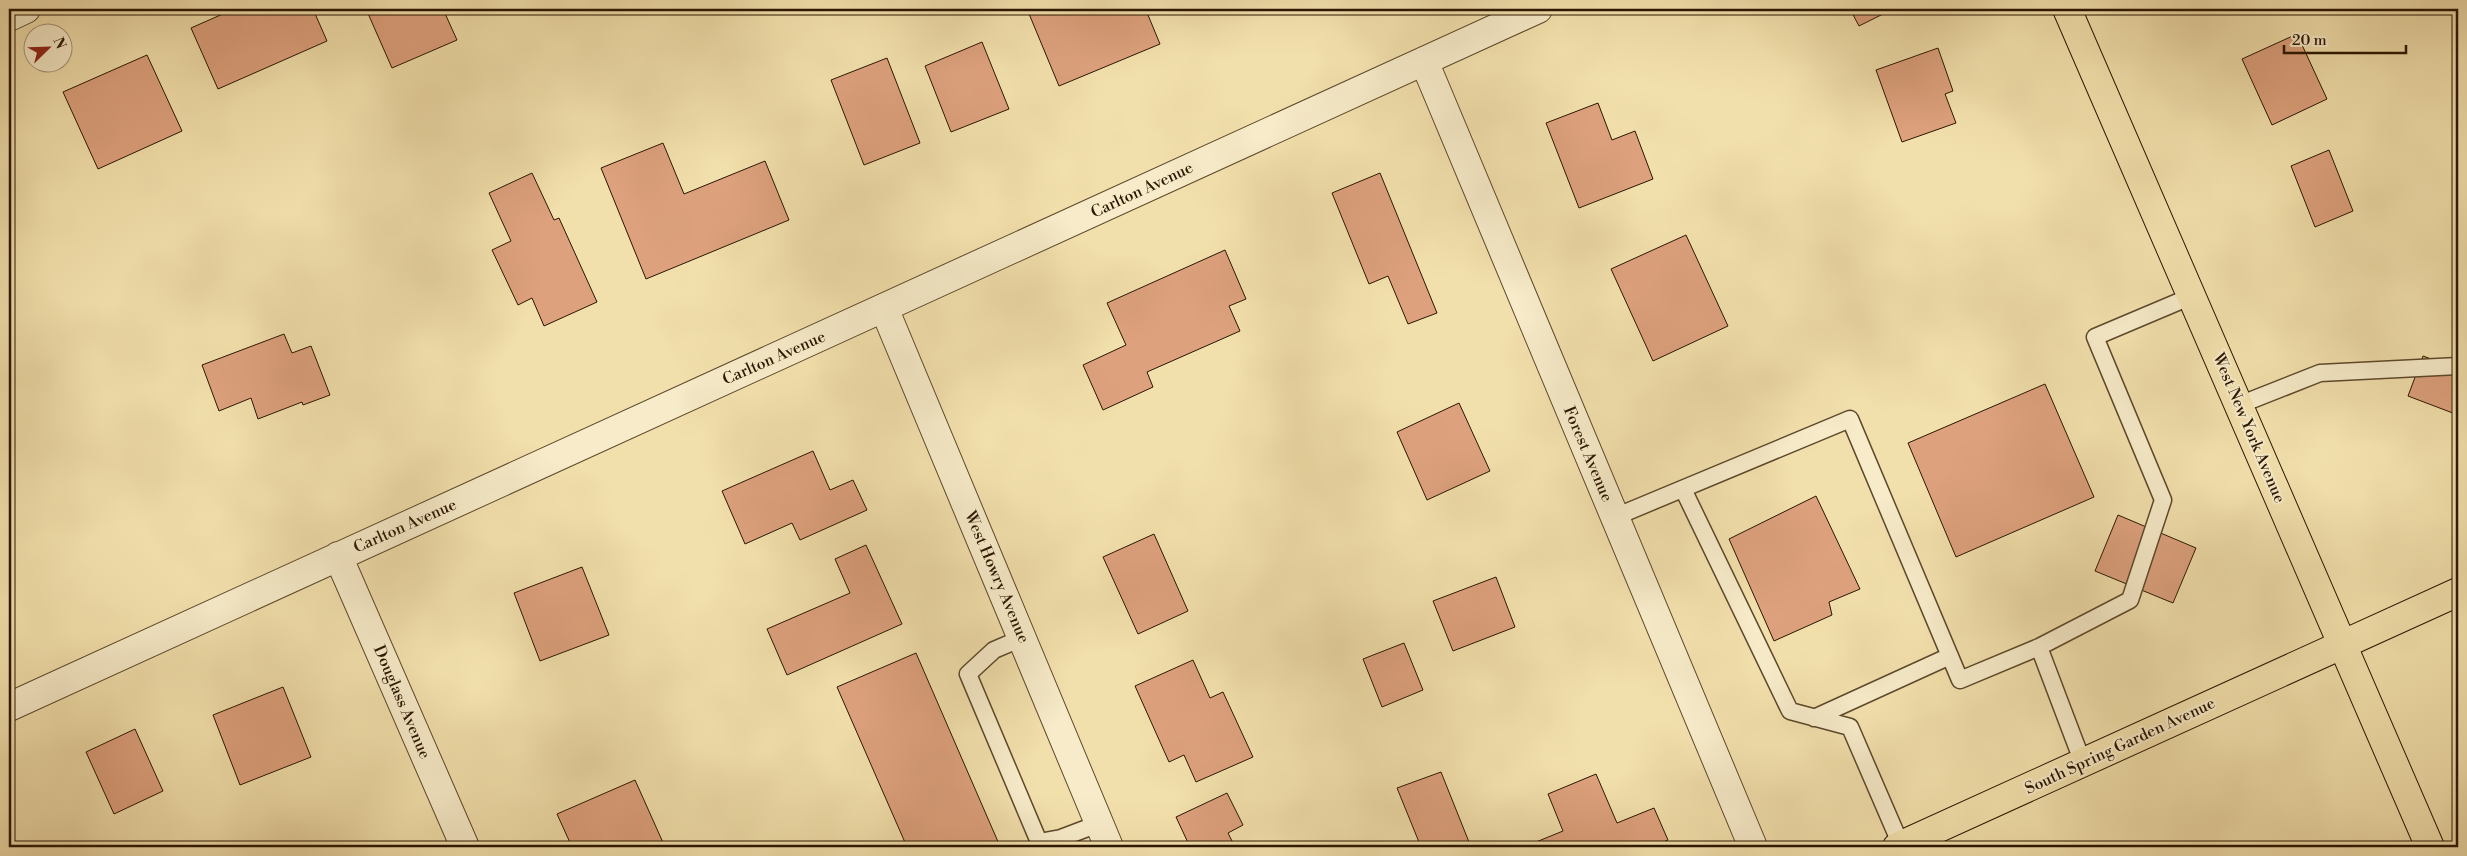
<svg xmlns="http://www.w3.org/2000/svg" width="2467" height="856" font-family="'Libre Bodoni',serif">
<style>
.building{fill:#dda17d;stroke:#2a1600}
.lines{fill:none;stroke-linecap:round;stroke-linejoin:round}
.lane-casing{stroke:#5c482b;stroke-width:19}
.street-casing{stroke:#5c482b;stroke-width:30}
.primary-casing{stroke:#2a1600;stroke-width:30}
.highway-casing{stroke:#2a1600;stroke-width:30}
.lane{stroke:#f7ebc9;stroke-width:16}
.street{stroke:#f7ebc9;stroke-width:28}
.primary{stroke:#f2e0ac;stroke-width:28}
.highway{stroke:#f2e0ac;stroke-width:28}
.labels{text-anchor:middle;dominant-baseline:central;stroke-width:4;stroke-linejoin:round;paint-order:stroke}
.street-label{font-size:16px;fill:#2a1600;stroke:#f7ebc9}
</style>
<rect width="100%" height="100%" fill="#f2e0ac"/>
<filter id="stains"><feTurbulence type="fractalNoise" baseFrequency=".004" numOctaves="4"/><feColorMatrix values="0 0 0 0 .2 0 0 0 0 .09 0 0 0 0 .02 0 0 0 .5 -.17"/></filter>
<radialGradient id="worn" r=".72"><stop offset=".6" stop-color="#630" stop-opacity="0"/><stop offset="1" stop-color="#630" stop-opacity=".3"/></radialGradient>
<path class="building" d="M234,9h79l14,32 -109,48 -27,-61z
M366,9h77l14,31 -65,28z
M1027,9h135l-14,6 12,29 -101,42z
M1850,9h43l-34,17z
M2297,34l30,65 -55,26 -30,-66z
M982,42l27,67 -58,23 -26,-66z
M1938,48l15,43 -8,3 11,29 -54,19 -26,-72z
M147,55l35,76 -84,38 -35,-77z
M887,58l33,85 -56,22 -33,-85z
M1598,103l14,37 23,-9 18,48 -74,29 -33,-85z
M663,143l21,51 81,-33 24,59 -143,59 -45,-111z
M2329,150l24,61 -38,16 -24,-61z
M532,173l22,47 5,-2 38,84 -53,24 -12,-28 -14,7 -26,-55 19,-9 -22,-48z
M1380,173l57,140 -29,11 -20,-48 -19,8 -37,-91z
M1686,235l42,91 -75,35 -42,-92z
M1225,250l21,49 -17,7 11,25 -93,41 6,15 -50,23 -20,-45 43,-20 -19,-42z
M284,334l8,19 19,-7 19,49 -27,10 -1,-3 -44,17 -7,-21 -32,13 -17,-46z
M2423,356l35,13v46l-50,-19z
M2045,384l49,113 -138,60 -48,-114z
M1459,403l31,68 -63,29 -30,-68z
M813,451l17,39 23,-10 14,30 -67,30 -8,-17 -47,21 -23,-53z
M1816,496l44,93 -31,13 3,13 -58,26 -45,-102z
M2118,515l78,33 -23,55 -78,-32z
M1154,534l34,77 -50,23 -35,-77z
M866,545l36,79 -115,51 -20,-46 83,-36 -15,-34z
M582,567l27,68 -69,26 -26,-68z
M1496,577l19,50 -62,24 -20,-50z
M1404,643l19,47 -41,17 -19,-48z
M916,653l83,191 -8,3h-84l-70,-160z
M1193,660l17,38 13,-6 30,65 -57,25 -12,-27 -15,7 -34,-76z
M283,687l28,70 -71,28 -27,-70z
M135,729l28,62 -49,23 -28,-62z
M1441,772l30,75h-50l-24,-59z
M1596,774l21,49 37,-15 14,32 -16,7h-114l-2,-5 27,-11 -15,-37z
M635,780l30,67h-93l-15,-33z
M1227,793l16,32 -15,8 7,14h-45l-14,-30z"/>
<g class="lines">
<defs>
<path id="lane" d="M2239,405l81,-32 138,-7
M1683,489l107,222 60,16 51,118
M1615,517l235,-98 110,261 79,-33
M1022,638l-28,12 -26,24 71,168 22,-4 37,-14
M1814,718l136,-62
M2083,763l-44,-116 91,-47 33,-100 -68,-163 97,-41"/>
<path id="street" d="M9,17l17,-8
M1424,61l329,786
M884,308l225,539
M338,556l127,291
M9,707l1529,-698"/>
<path id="primary" d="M2067,9l363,838"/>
<path id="highway" d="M1897,847l561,-255"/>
</defs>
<use href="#lane" class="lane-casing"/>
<use href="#street" class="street-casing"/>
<use href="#primary" class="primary-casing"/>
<use href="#highway" class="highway-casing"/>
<use href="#lane" class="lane"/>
<use href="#street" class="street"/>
<use href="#primary" class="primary"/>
<use href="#highway" class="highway"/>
</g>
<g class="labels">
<g class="street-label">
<text transform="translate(1142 190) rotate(-25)">Carlton Avenue</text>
<text transform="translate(774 358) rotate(-24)">Carlton Avenue</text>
<text transform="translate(2249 428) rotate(67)">West New York Avenue</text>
<text transform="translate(1588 454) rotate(67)">Forest Avenue</text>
<text transform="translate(405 526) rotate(-24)">Carlton Avenue</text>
<text transform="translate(997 577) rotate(67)">West Howry Avenue</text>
<text transform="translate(402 702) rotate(67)">Douglass Avenue</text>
<text transform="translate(2120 746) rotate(-25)">South Spring Garden Avenue</text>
</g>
</g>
<rect width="2467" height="856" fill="none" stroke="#f2e0ac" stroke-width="30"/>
<rect x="10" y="10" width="2447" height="836" fill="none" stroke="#2a1600" stroke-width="2.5"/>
<rect x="15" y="15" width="2437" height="826" fill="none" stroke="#2a1600"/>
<g transform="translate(48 48) rotate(67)"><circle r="24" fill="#f7ebc9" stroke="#a59679"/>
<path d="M0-4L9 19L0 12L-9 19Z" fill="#8f2418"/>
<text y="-8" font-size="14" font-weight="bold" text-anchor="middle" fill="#2a1600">N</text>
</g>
<path d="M2284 45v8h122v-8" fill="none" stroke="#2a1600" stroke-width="2.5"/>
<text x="2292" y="45" font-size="15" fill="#2a1600" stroke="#f7ebc9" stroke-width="4" paint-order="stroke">20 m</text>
<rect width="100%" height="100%" filter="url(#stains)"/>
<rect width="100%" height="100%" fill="url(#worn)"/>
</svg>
